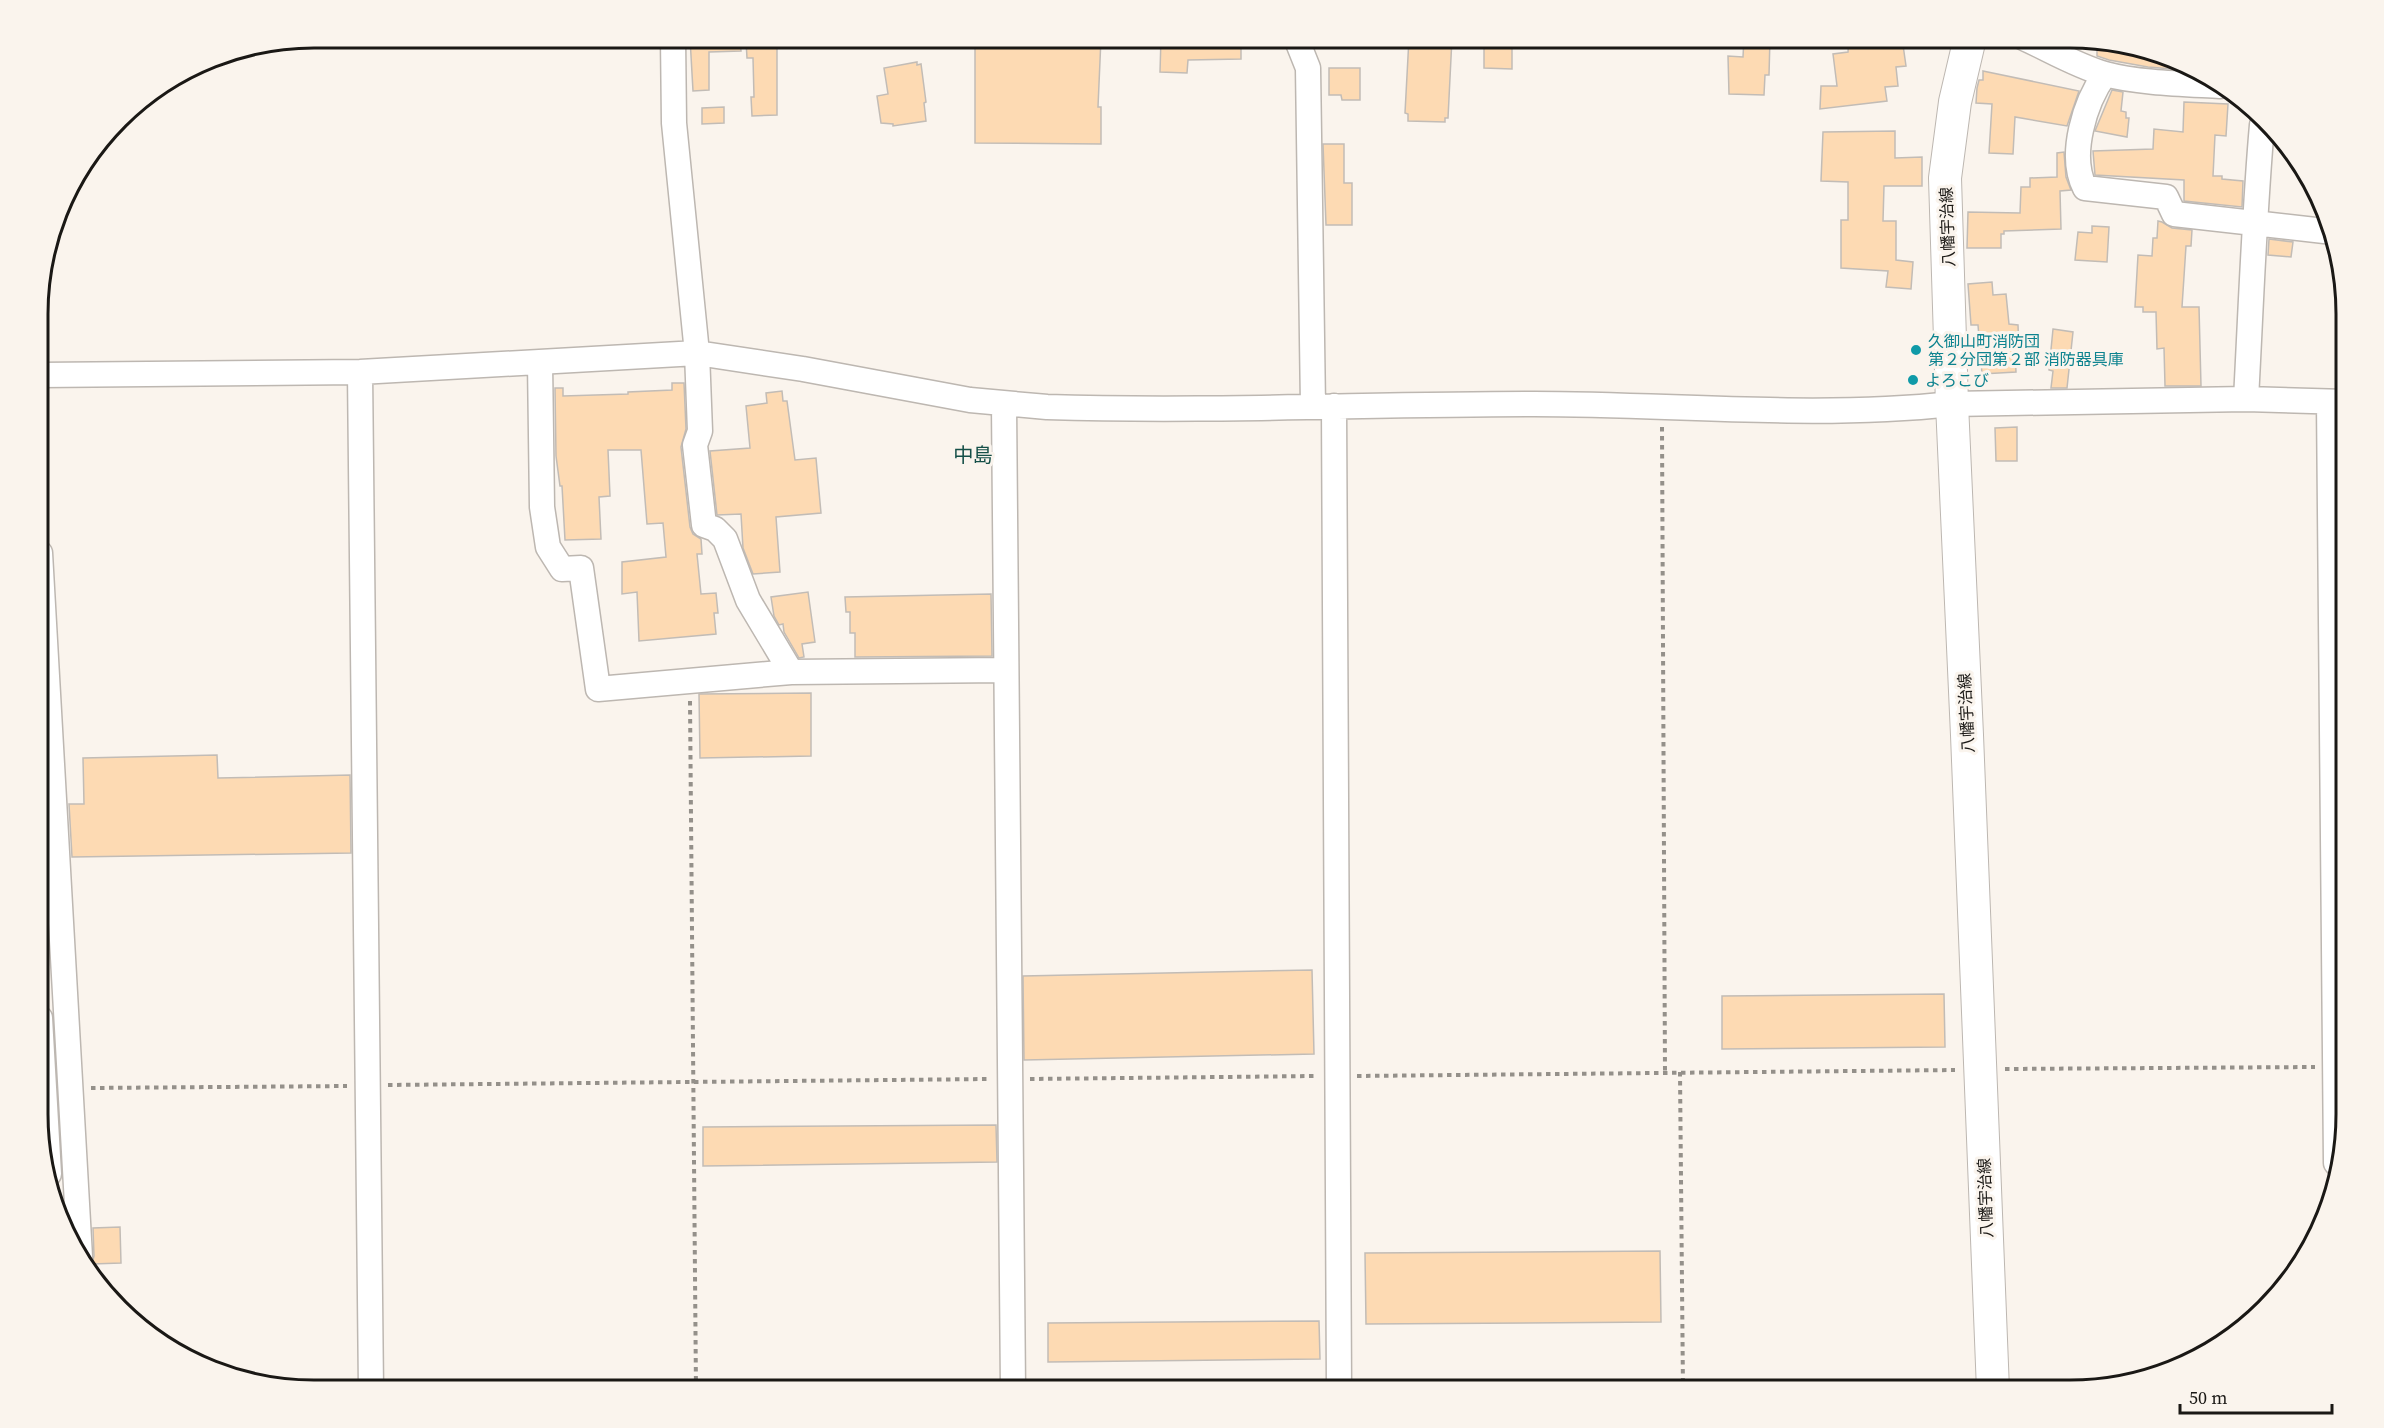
<svg xmlns="http://www.w3.org/2000/svg" width="2384" height="1428" font-family="'Source Serif 4','Noto Sans JP',serif">
<style>
.lines{fill:none;stroke-linecap:round;stroke-linejoin:round}
.stream{stroke:#7d9fb1;stroke-width:6}
.building{fill:#fddab3;stroke:#c2bcb6;stroke-width:1.5}
.minor-casing{stroke:#bdb7b1;stroke-width:27}
.major-casing{stroke:#bdb7b1;stroke-width:34}
.path{stroke:#94908a;stroke-width:4;stroke-dasharray:4.5 4.5;stroke-linecap:butt}
.minor{stroke:#fff;stroke-width:24}
.major{stroke:#fff;stroke-width:32}
.culture-dot{fill:#0f9aa8;stroke:#faf4ed;stroke-width:2}
.labels{text-anchor:middle;dominant-baseline:central;stroke-width:6;stroke-linejoin:round;paint-order:stroke}
.street-label{font-size:16px;fill:#1a1815;stroke:#faf4ed}
.culture-label{font-size:16px;fill:#0d838f;stroke:#faf4ed;text-anchor:start}
.quarter-label{font-size:20px;fill:#154f48;stroke:#faf4ed}
.rim{fill:none;stroke:#1a1815;stroke-width:3}
</style>
<rect width="100%" height="100%" fill="#faf4ed"/>
<g class="lines">
<path class="stream" d="M40,781l6,89"/>
</g>
<path class="building" d="M690,38h50l1,13 -32,1v38l-16,1z
M975,38h126l-3,69h3v37l-126,-1z
M1161,38h80v21l-53,1 -1,13 -27,-1z
M1409,38h43l-4,80h-3v4l-37,-1v-7l-3,-1z
M1744,38h26l-1,37h-4l-1,20 -35,-1 -1,-38 15,1z
M1849,38h53l4,28 -10,1 2,19 -13,1 2,14 -67,8 1,-23h16l-4,-32 15,-2z
M777,40v75l-25,1 -1,-19h3l-1,-39h-6l-1,-17z
M2097,41l45,6 55,24 -49,-4 -39,-7 -12,-4z
M1484,47h28v22l-28,-1z
M917,62v3l4,-1 5,38 -2,1 2,18 -33,5v-2l-12,-1 -4,-27 11,-2 -4,-26z
M1329,68h31v32h-18l-1,-5h-12z
M1983,71l96,20 -12,35 -52,-9 -2,37 -24,-1 3,-49 -16,-1 1,-15 2,-8h4z
M2112,90l11,2 -2,19 5,1v6h3l-2,19 -32,-6z
M2184,102l44,2 -2,32 -11,-1 -2,41h9v3l21,2 -1,26 -58,-6v-21l-89,-5 -2,-24 60,-2 1,-20 29,3z
M724,107v16l-22,1v-16z
M1895,131v27l27,-1v29h-38l-1,35h13v39l17,2 -2,27 -25,-2 2,-16 -47,-3v-48h7v-38l-27,-1 2,-49z
M1323,144h21v39h8v42h-26z
M2064,152l2,25 5,13 -11,1 1,38 -57,2v3h-3v14h-34l1,-36 52,1 1,-26h9v-9l27,-1v-24z
M2158,221l4,1 10,6 20,2 -1,16h-5l-4,61h17l2,79h-36l-1,-38 -7,1 -1,-37h-13v-5h-8l3,-52 14,1 1,-18h4z
M2092,226l17,1 -2,35 -32,-2 3,-28 14,1z
M2269,239l24,3 -2,15 -23,-2z
M1992,282l1,13 13,-1 3,30 9,1 1,27h-4l1,20 -34,2 -4,-49h-7l-3,-41z
M2053,329l20,3 -6,56h-16l2,-17 -4,-1z
M672,383h12l2,46 -5,18 9,80 3,7 8,5 1,15h-5l4,40 15,-1 2,20h-4l2,21 -77,7 -2,-49 -15,2v-32l44,-5 -3,-34 -16,1 -6,-74h-33l2,46 -11,1 2,42 -36,1 -3,-54h-2l-4,-30 -1,-68h8v8l65,-2v-2l44,-2z
M782,391l1,10h4l8,59 21,-2 5,55 -45,4 4,55 -27,2 -10,-26 -2,-34 -24,1 -7,-64 40,-3 -4,-42 21,-3 -1,-10z
M2017,427v34h-21l-1,-33z
M808,592l7,50 -13,2 2,13 -5,1 -15,-26 -1,-8 -4,1 -5,-9 -3,-19z
M991,594l1,62 -137,1v-24h-5v-21h-4l-1,-15z
M811,693v63l-111,2 -1,-64z
M217,755l1,23 132,-3 1,78 -279,4 -3,-53h15l-1,-46z
M1312,970l2,84 -290,6 -1,-84z
M1944,994l1,53 -223,2v-53z
M996,1125l1,37 -294,4v-39z
M120,1227l1,36 -29,1 2,-8 -1,-28z
M1660,1251l1,71 -295,2 -1,-71z
M1319,1321l1,38 -272,3v-39z"/>
<g class="lines">
<defs>
<path id="minor" d="M1296,38l12,30 5,338
M2024,38c26,12 53,28 81,36 33,9 81,10 115,12
M2105,74c-20,28 -37,81 -20,114l81,9 8,17 159,18
M540,362l2,145 6,40 14,22 19,-1 17,121 193,-17 -43,-72 -23,-61 -10,-10 -11,-4 -9,-80 5,-14 -3,-78 -23,-230 -1,-85
M360,372l11,1018
M40,375l320,-3 337,-19 106,16 167,31 77,7c162,5 325,-3 487,-3 139,0 279,15 418,0l294,-5 100,3
M2246,399c5,-92 8,-183 16,-274
M2329,402l7,761
M1004,405l9,985
M1334,406l5,984
M40,553l40,704
M791,672l214,-2
M40,1018l9,156"/>
<path id="major" d="M1970,38l-15,64 -10,76 7,226 15,331 26,655"/>
</defs>
<use href="#minor" class="minor-casing"/>
<use href="#major" class="major-casing"/>
<path class="path" d="M1662,427l3,646
M690,701l6,689
M2005,1069l310,-2
M1680,1072l3,318
M1357,1076l598,-6
M1030,1079l286,-3
M388,1085l601,-6
M91,1088l256,-2"/>
<use href="#minor" class="minor"/>
<use href="#major" class="major"/>
</g>
<g class="culture-dot">
<circle cx="1916" cy="350" r="6"/>
<circle cx="1913" cy="380" r="6"/>
</g>
<g class="labels">
<g class="street-label">
<text transform="translate(1947 227) rotate(-92)">八幡宇治線</text>
<text transform="translate(1966 713) rotate(-93)">八幡宇治線</text>
<text transform="translate(1985 1198) rotate(-92)">八幡宇治線</text>
</g>
<g class="culture-label">
<text x="1928" y="341">久御山町消防団<tspan x="1928" dy="18">第２分団第２部 消防器具庫</tspan></text>
<text x="1925" y="380">よろこび</text>
</g>
<g class="quarter-label">
<text x="973" y="455">中島</text>
</g>
</g>
<path d="M0 0H2384V1428H0ZM314 48H2070A266 266 0 0 1 2336 314V1114A266 266 0 0 1 2070 1380H314A266 266 0 0 1 48 1114V314A266 266 0 0 1 314 48Z" fill="#faf4ed" fill-rule="evenodd"/>
<path class="rim" d="M314 48H2070A266 266 0 0 1 2336 314V1114A266 266 0 0 1 2070 1380H314A266 266 0 0 1 48 1114V314A266 266 0 0 1 314 48Z"/>
<path d="M2180 1404v9h152v-9" fill="none" stroke="#1a1815" stroke-width="3"/>
<text x="2189" y="1404" font-size="18" fill="#1a1815" stroke="#faf4ed" stroke-width="4.5" paint-order="stroke">50 m</text>
</svg>
